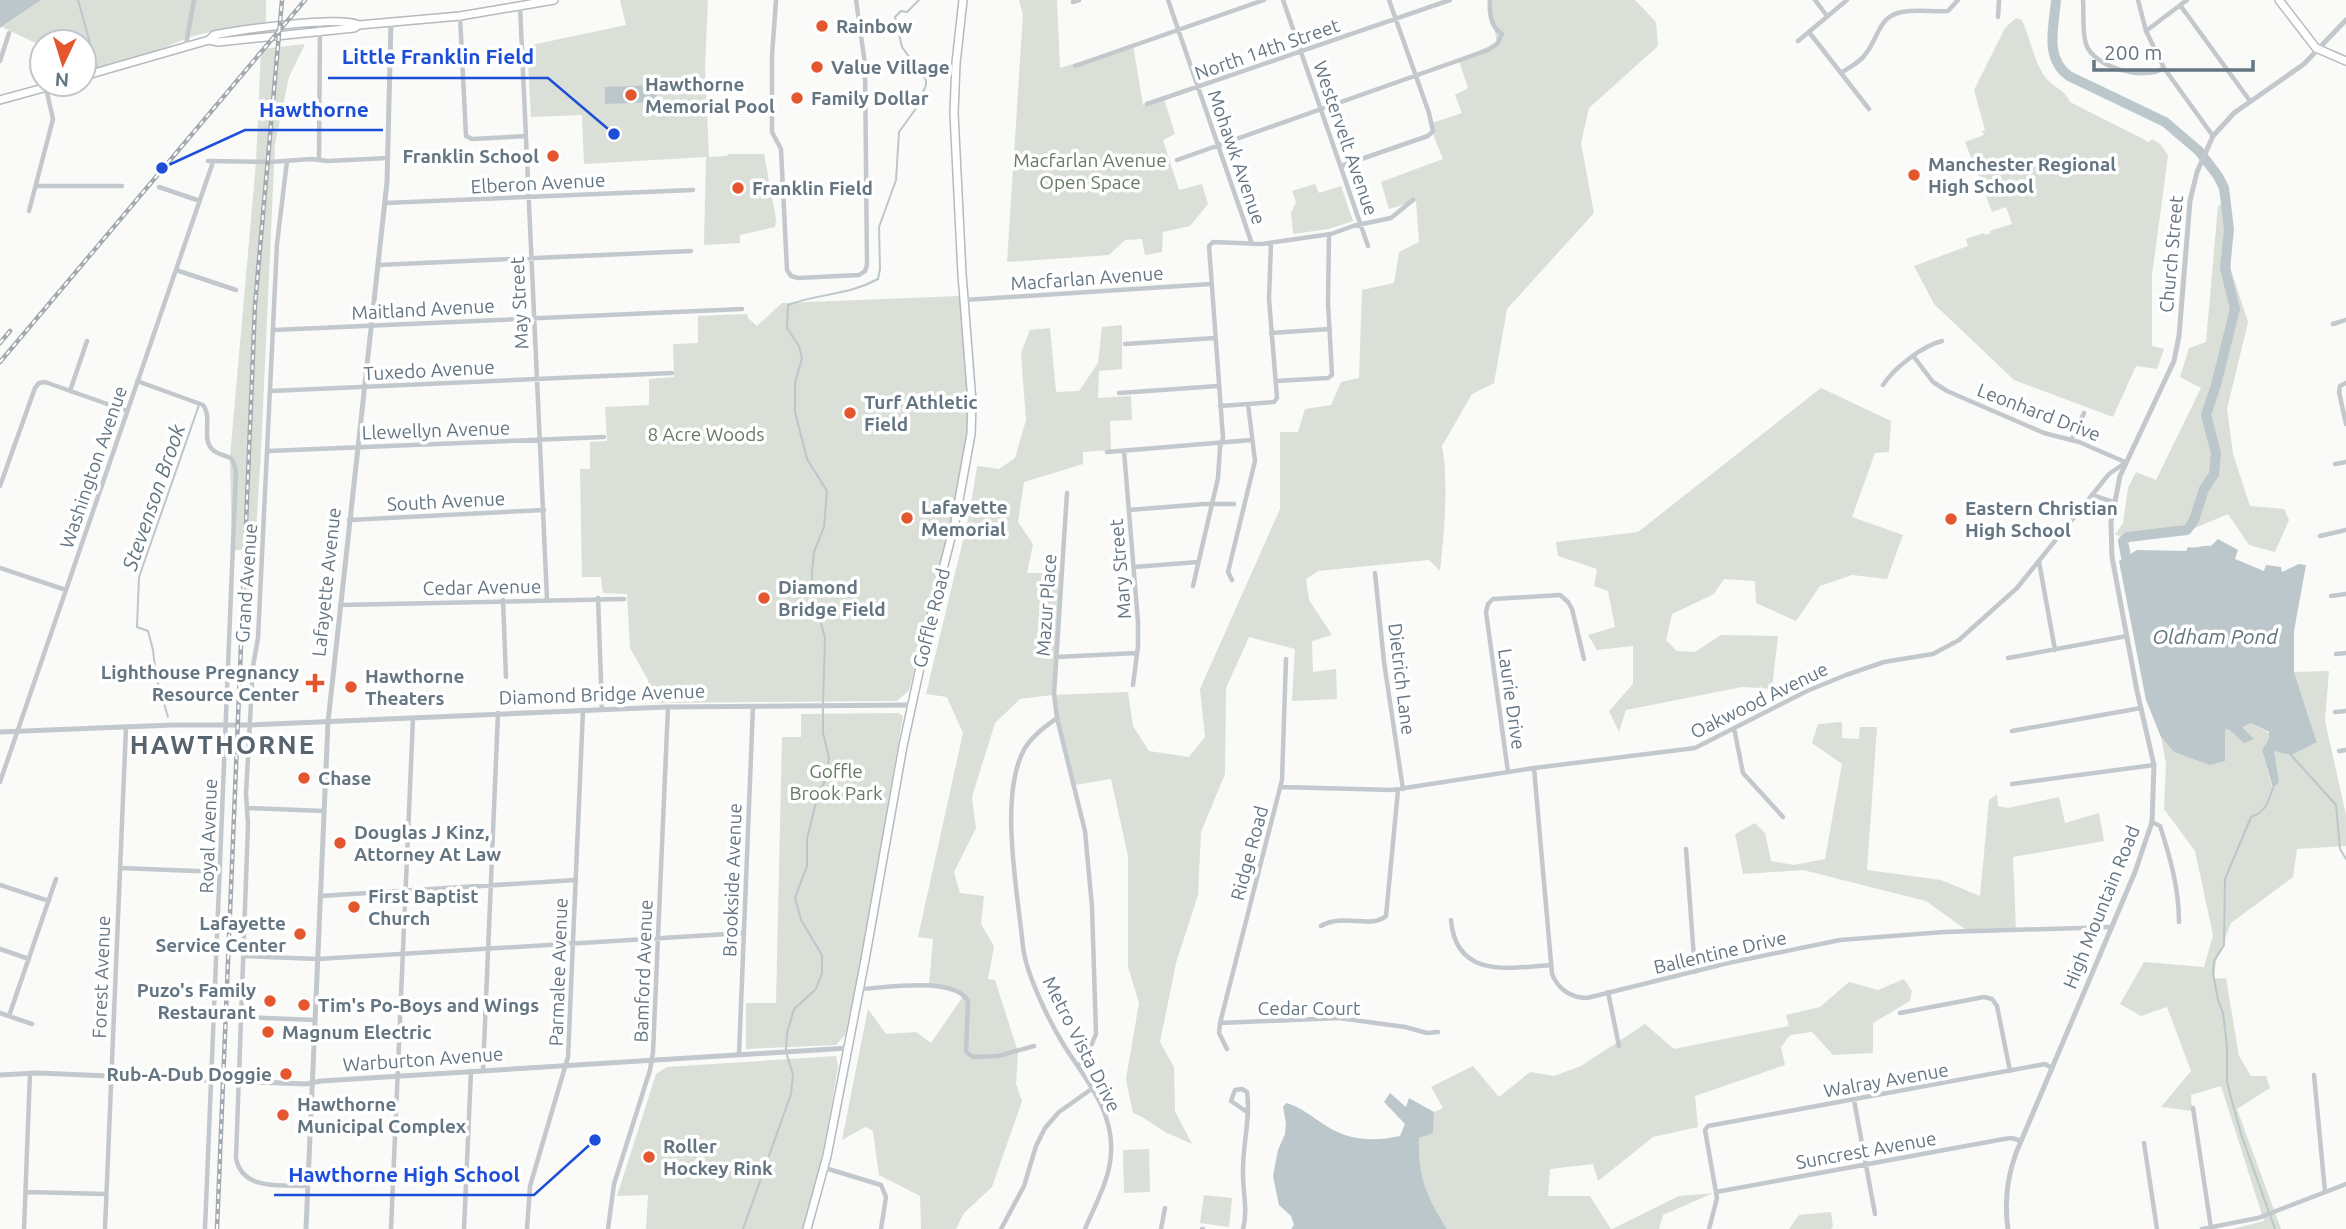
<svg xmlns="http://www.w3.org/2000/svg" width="2346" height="1229" font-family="Ubuntu,sans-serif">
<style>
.green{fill:#dadfd7}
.water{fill:#bbc7cb}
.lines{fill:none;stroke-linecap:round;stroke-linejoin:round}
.stream{stroke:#bbc7cb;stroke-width:2}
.river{stroke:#bbc7cb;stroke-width:10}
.primary-casing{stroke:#b5babe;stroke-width:10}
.minor{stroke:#c3c8cc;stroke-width:4.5}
.tertiary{stroke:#c3c8cc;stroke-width:5}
.primary{stroke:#fff;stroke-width:7}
.rail-casing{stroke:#a2aab0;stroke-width:4.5}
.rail{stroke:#fff;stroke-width:2;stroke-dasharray:5;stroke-linecap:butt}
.poi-dot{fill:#e4572e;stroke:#fff;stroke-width:2.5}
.labels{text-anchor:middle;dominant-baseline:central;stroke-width:7;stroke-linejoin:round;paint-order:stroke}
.poi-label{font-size:19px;font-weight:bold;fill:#657683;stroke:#fff;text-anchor:start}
.street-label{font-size:19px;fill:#657683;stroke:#fff}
.park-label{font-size:19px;fill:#687a64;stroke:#fff}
.water-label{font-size:21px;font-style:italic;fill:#60757c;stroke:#fff}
.district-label{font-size:26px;font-weight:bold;letter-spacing:2px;fill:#57646e;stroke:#fff}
.leader{fill:none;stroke:#1d4ed8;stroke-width:2.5}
.callout-dot{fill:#1d4ed8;stroke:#fff;stroke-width:2.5}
.callout-label{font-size:21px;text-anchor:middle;font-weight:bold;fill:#1d4ed8;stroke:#fff;stroke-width:7;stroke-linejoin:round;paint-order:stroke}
</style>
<rect width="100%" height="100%" fill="#fafaf8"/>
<path class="green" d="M41,0h225v24l-39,4 -34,8 -42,17 -51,15 -15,-5 -1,-21h-4l-1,-4 -17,4h-20v4l-40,-19z
M620,0h88l-3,66 4,91 18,-1 1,-2h36l12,65 -1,8 -35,8v8l-36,2 2,-88 -122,7 -2,-49 -51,2 -4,-71 99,-21z
M1019,0h38l3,68 73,-23 10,60 21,-6 11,35 -12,6 16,50 23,-6 6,20 -18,22 -27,6 -1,20 -17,3 -3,-16 -17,1 -16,15 -102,7 16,-247z
M1488,0h147l21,22 2,24 -69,62 -8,35 13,70 -87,96 -13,74 -22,11 -30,52c7,38 2,87 -2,125l-11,-11 -111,11 -12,8 3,21 23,35 -20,6 1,31 23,-3 1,30 -45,2 3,-52 -46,-12 -23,51 -1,86 -24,58 -3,63 -22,68 -16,79 14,25 1,44 17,33 -27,-12 -23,-15 -9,-4 -7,-34 13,-76 -11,-36v-111l-17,-77 -36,6 -23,-90 -32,4 -25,24 -23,74 4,31 -22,44 6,21 24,3 -3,28 13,22 -6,33 7,1 23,72 -2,32 6,17 -30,86 -28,26 -8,16h-35l-1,-33 -41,-21 -6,-44 -8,-4 -23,13 26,-131 18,25 30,-2 15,11 33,-48 -35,-9 4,-47 -15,-2 45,-204 -16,-36 -21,-3 44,-183 7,-45 22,3 16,-11 11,-38 -5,-67 9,-23 20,-2 6,64 23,-1 19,-28 4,-36 20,-2v44l-23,2 -1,27 33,-2 1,24 -22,1 1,29 -28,2v12l-59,18 -6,40 15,22 -6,29h35l-9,122 75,-3 5,34 16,25 40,6 16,-20 -5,-48 80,-180v-77h18l7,-23 26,-4 10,-23 18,-4 3,-88 32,-7 5,-31 20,-10 -3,-41 -27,8 -8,-27 62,-23 -14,-35 33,-11 -7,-18 13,-7 -9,-27 38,-19z
M2016,18l6,2c8,18 11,37 21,54 7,12 23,16 27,28l79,40 3,-3 8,5 8,11 -16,120v71l12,3 -7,20 -21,-3 -23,51 -99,-37 -80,-76 -20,-38 54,-20 -2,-7 18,-6 1,2 6,-2 -1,-2 22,-7 -6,-17 -14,5 -27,-70 19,-7 -2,-4 3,-1 -11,-40 31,-62z
M305,44l-16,33 -14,67 -14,307 -12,192h-10l3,-93h-10l-2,-93 26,-295 5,-113z
M1315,184l4,9 22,-7 12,35 -24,8 -36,5 -2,-21 5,-11 -4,-11z
M2229,201l2,69 17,52 -21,87 6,45 17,52 34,3 5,11 -14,32 -26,-7 -21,-31 -47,20 -50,3 -16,-2 8,-12 5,-35 8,-16 20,8 45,-92 -21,-11 9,-29 17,-6 12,-136z
M960,296l8,108 -1,31 -16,90 -42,165 -12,11 -247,2 -2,-23 -18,-32 -3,-54 -24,-1 -2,-16h-19l-2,-108h10v-27l17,-1 -2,-34 44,-2v-26l25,-2 -1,-33 25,-1v-27l49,-2 1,4 9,8 25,-23z
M1821,388l70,33 -2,31 -14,1 -23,64 51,18 -16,44 -35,-4 -32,11 -24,35 -40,-18 -1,-22 -31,-2 -10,15 -42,20 -6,26 11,11 18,1 26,-17 57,1 -6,53 -30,-2 -116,23 -7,22 -10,-21 24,-27v-38l-36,4 -9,-15 27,-8 -7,-36 -14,-5 3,-17 -39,-13 -2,-14 82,-10z
M2329,671l-4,50 21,94v31l-49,3 -4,28 -62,46 -15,38 -2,18 12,-1 13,78 12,20h15l4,12 -33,21 44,120h-49l32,-8 -43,-135 -30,9 1,16 -31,-4 30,-36 -24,-64 -26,9 -21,-12 24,-42 60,5 9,-32 -18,-84 -31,-42 2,-45 -5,-27 13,15 51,-23 5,1 21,-7 18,10v5l-7,12 10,37 7,-5 -6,-31 44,-10 -23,-69z
M899,713l4,3 -44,255 -14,64 -9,10 -90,4v-46h30l6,-266h19v-23z
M1842,722v16l17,1 1,-12h17l-10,143 74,10 39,16 9,-96 8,-6 1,12 10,2 51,-11 6,26 34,-10 5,28 -91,16 3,75h-47l-43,-31 -123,-31 -60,4 -8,-40 20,-11 10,10 6,28 23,4 31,-6 17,-95 -30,-21 6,-19z
M1904,979l8,12 -2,10 -37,22v30l-40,2 -21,-23 -22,3 -9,12 4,18 -90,31 3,31 -45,10 -55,44 -5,-17 -43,5 -2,27h42l21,33h-164c-20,-32 -29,-52 -28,-91l13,-5 2,-21 9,-4 -12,-21 42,-21 26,31 31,-25 24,4 27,-10 64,-42 29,25 115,-23 -3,-11 34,-8 29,-25 29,8z
M836,1056l2,10c-9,55 -18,109 -35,163h-157l2,-34 -31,1 39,-122 11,-7z
M1149,1149l1,43 -26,1 -1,-43z
M1713,1193l-50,22 -4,14h-47l67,-33z
M1204,1195l28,3 -3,29 -29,-4z
M1831,1212l2,15 -2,2h-42l10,-14z"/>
<path class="water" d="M0,0h41l-41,28z
M656,85l1,17 -52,2v-17z
M2218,539l20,11 -3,9 29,12 2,-6 15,2 1,5 17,-8 7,1 -12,66v41l23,70 -26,13 -17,-4 5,31 -6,6 -11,-38 7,-12v-6l-18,-9 -9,4 12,12 -10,4 -14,-13 -5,-1v32l-15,4 -36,-13 -13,-15 -15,-37 -27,-139 18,-11 49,1 2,-4c9,2 15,-2 23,-1z
M1390,1093l16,14 3,-9 25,14 -1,21 -14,5c-1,39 8,59 28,91h-156l3,-4 -3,-9 -12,-11 -6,-29 5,-26 7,-16 1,-11 -3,-16 3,-4c22,6 37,25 59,32 18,6 37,5 55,1l5,-12 -21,-22z"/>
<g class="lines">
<path class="stream" d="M78,0l19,68
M823,704l2,-66 -13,-47v-19l2,-20 10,-25 3,-36 -20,-32 -12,-47v-29l7,-25 -3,-12 -12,-18 1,-23c31,-12 59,-9 90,-26l2,-10 -1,-42 17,-47 3,-48 18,-25 9,-22v-5l-24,-33 -7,-30 6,-6 6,1 12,-12
M168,717l-12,-40 -3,-27 -5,-19 -11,-4 2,-50 60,-172
M2291,755l45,50 4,44 6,10
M2273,788c-5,14 -7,24 -22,29l-26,62 -1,66 -10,16 -1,12 5,27 5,13 4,33v36l5,19 9,33 34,95
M786,1050l1,-17 7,-24 22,-20 6,-16v-18l-21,-35 -6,-22 12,-32v-27l11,-45 7,-13 4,-23 -6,-25v-24
M743,1229l48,-135 2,-19 -6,-20"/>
<path class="river" d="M2056,0c-2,27 -12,58 13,76l96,46 34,29 19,25 6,12 5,41 -4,39 10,41 -19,76 -10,30 10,38 -2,21 -10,15 -10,31 -7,10 -59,7 -5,4 3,16"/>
<defs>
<path id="primary" d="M2279,0l37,48 30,13
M209,40l5,-5c25,-5 127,-20 145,-10
M84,76l125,-36 9,2 136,-14 5,-3 101,-9 94,-16
M0,100l58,-16
M807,1229l20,-73 38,-196 38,-214 29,-134 23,-90 16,-88 1,-32 -10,-128 -8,-161 2,-50 7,-63"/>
</defs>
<use href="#primary" class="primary-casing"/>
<path class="minor" d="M776,0l-4,56v76l9,17 6,121 4,6 7,2 61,-3 6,-4 2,-6 -2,-201 -9,-64
M1168,0l84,244
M1283,0l85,246
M1815,0l12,16
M2083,0c1,13 -1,32 3,44 8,24 58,37 78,24
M2138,0l8,31 18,37 49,68
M1073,2l6,-2
M2180,5l70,96
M520,6l27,593
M460,16l6,120 6,3 54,-3
M1998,17l1,-17
M2146,31l41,-31
M1809,32l60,77
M1798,41l49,-41
M186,45l8,-45
M0,61l9,-28
M1075,66l189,-66
M1841,73c9,-6 20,-11 26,-21 12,-16 12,-36 35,-40 15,-3 31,0 46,-1l10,-11
M1147,104l303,-104
M319,160l1,-137
M1177,160l311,-110 9,-6 5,-10c-11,-7 -13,-21 -12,-34
M208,161l62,1 41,-3 17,2 60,-3
M287,161l-10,83 -19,394 -5,28 -7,128 2,30 -12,334c6,33 46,27 71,28
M1341,166l87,-30 5,-5 -4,-18 -40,-113
M36,186h86
M159,187l41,14
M385,203l308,-13
M29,211l24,-92 -7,-31
M378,265l313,-14
M176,270l60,20
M964,300l247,-16
M2333,324l13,-4
M274,330l468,-21
M1271,333l59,-4
M1125,344l90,-6
M1914,357l19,25 14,9 97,42 35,9 46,20
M137,381l66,24c10,13 -2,33 9,44 5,6 14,6 20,10l4,12 -31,758
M1276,381l52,-3 4,-3 -4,-72 1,-69
M2346,383l-6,3 -1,6 7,32
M1883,385c11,-17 39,-39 59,-44
M70,391l17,-50
M271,391l401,-18
M1119,393l99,-7
M1220,406l54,-4 3,-4 -8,-99 2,-56
M2072,439l12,-26
M268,451l336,-14
M1124,451l14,171v24l-5,39
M1107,452l144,-12
M2335,464l11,-2
M0,486l35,-98 4,-5 6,-1 82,29
M1067,493l-13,201 3,24 28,113 7,76 4,127 -10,24 -8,8
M2092,495l21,7
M1129,510l75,-6h30
M349,520l195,-10
M2320,536l26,-6
M2039,562l16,88
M1134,567l64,-5
M0,568l66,22
M1375,573l9,89 19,127
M1232,580l-4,-8 27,-111 -7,-57
M1193,586l25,-108 2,-31 3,-9 -14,-192 4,-4 49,2 69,-10 22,-8 38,-8 22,-18
M2331,596l15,-2
M598,598l4,111
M503,600l3,77
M340,605l284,-6
M2336,654l10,-1
M1057,657l80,-4
M2008,658l119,-22
M2335,712l11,-1
M1057,718c-11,8 -24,17 -32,30 -27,46 -7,146 -2,199 3,26 25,72 39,95 21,35 52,67 49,111 -1,26 -16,52 -26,76
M1734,728l9,45 40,44
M2012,731l129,-23
M2339,751l7,-1
M1534,768l18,206c6,15 19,24 35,24l141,-35 112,-23 104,-8 168,-5
M1508,772l-22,-160 2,-8 5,-5 67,-4 8,7 4,7 12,50
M0,782l213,-620
M2012,784l142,-19
M1281,787l111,3 142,-22 161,-20 112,-57 39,-16 38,-13 49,-8 26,-14 58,-52 92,-114 16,-11
M247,808l77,3
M2152,822l8,4c10,31 19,62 19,96
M1686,849l9,123
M120,868l100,4
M0,885l49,16
M320,896l256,-16
M1451,920c5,59 58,48 100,45
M1321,926c21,-13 51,3 65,-10l12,-126
M0,949l29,10
M243,956l75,3 426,-26
M860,989c26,-1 94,-13 108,12l-2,51 7,5 25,-1 36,-10
M1608,992l11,54
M0,1013l32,11
M1900,1013l84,-16 8,2 5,7 13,65
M9,1016l47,-137
M240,1017l75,3
M1220,1023l119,-5 66,9 22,6 11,-1
M1227,1049l-8,-16 1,-10 62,-243 4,-121
M739,1055l14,-349
M483,1071l15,-358
M2314,1075l11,117
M1854,1100l21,114
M2193,1108l18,120
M2144,1143l13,86
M825,1168l56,17 5,12 -5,32
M26,1192l80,2
M1716,1192l288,-53 8,-1 9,3
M24,1229l6,-156
M105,1229l21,-502
M391,1229l22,-511
M464,1229l7,-158
M527,1229l3,-43 38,-129 15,-347
M608,1229l6,-45 36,-114 3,-18 15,-345
M1001,1229l23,-43 12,-40 9,-18 14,-16 34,-24
M1161,1229l4,-21
M1202,1229h1
M1243,1229c5,-18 0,-36 0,-55 -1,-28 8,-55 4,-82l-5,-3 -7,1 -4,11 16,11
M1709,1229l8,-31 -12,-68 3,-4 337,-62 7,4
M2202,1229l56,-11 88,-34"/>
<path class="tertiary" d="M0,732l172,-7h78l416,-18 245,-2
M0,1075l37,-2 269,11 15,-3 527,-33
M306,1229l22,-507 59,-540 4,-159
M2008,1229c-4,-27 -1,-51 8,-76l119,-281 17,-50 2,-57 -17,-74 -25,-134 -1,-35 9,-46 54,-115 5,-25 11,-135 7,-29 16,-36 21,-23 70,-49 42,-44"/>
<use href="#primary" class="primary"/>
<defs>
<path id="rail" d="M0,343l10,-12
M0,362l305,-362
M217,1229l38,-924 27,-305"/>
</defs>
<use href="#rail" class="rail-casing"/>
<use href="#rail" class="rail"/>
</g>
<g class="poi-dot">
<circle cx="822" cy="26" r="7"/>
<circle cx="817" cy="67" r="7"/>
<circle cx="631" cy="95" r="7"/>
<circle cx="797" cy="98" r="7"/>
<circle cx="553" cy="156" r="7"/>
<circle cx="1914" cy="175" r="7"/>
<circle cx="738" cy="188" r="7"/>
<circle cx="850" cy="413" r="7"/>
<circle cx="907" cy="518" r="7"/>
<circle cx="1951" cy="519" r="7"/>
<circle cx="764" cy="598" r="7"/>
<path d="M311.5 672.5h7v7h7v7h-7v7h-7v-7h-7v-7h7z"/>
<circle cx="351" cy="687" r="7"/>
<circle cx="304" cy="778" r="7"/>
<circle cx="340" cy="843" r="7"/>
<circle cx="354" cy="907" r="7"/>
<circle cx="300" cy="934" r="7"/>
<circle cx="270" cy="1001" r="7"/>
<circle cx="304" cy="1005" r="7"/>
<circle cx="268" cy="1032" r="7"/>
<circle cx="286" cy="1074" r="7"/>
<circle cx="283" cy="1115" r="7"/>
<circle cx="649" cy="1157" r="7"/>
</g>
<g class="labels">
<g class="poi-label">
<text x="836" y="26">Rainbow</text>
<text x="831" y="67">Value Village</text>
<text x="645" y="84">Hawthorne<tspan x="645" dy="22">Memorial Pool</tspan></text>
<text x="811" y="98">Family Dollar</text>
<text x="539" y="156" text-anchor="end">Franklin School</text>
<text x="1928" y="164">Manchester Regional<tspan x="1928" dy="22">High School</tspan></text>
<text x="752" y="188">Franklin Field</text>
<text x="864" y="402">Turf Athletic<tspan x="864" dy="22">Field</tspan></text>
<text x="921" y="507">Lafayette<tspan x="921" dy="22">Memorial</tspan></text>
<text x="1965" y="508">Eastern Christian<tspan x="1965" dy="22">High School</tspan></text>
<text x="778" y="587">Diamond<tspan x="778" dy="22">Bridge Field</tspan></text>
<text x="299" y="672" text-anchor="end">Lighthouse Pregnancy<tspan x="299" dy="22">Resource Center</tspan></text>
<text x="365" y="676">Hawthorne<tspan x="365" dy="22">Theaters</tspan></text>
<text x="318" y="778">Chase</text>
<text x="354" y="832">Douglas J Kinz,<tspan x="354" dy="22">Attorney At Law</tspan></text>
<text x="368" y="896">First Baptist<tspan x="368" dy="22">Church</tspan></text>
<text x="286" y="923" text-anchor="end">Lafayette<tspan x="286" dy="22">Service Center</tspan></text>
<text x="256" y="990" text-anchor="end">Puzo's Family<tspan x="256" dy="22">Restaurant</tspan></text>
<text x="318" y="1005">Tim's Po-Boys and Wings</text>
<text x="282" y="1032">Magnum Electric</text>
<text x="272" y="1074" text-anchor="end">Rub-A-Dub Doggie</text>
<text x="297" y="1104">Hawthorne<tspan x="297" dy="22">Municipal Complex</tspan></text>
<text x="663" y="1146">Roller<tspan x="663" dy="22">Hockey Rink</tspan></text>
</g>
<g class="street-label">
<text transform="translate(1267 49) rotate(-19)">North 14th Street</text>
<text transform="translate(1346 138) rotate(71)">Westervelt Avenue</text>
<text transform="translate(1237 157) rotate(71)">Mohawk Avenue</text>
<text transform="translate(538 183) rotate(-3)">Elberon Avenue</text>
<text transform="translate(2171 254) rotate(-85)">Church Street</text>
<text transform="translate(1087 278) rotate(-4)">Macfarlan Avenue</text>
<text transform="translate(519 303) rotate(-93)">May Street</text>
<text transform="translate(423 309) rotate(-3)">Maitland Avenue</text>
<text transform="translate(429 370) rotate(-3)">Tuxedo Avenue</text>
<text transform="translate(2039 412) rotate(21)">Leonhard Drive</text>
<text transform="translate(436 430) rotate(-2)">Llewellyn Avenue</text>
<text transform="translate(93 467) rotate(-71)">Washington Avenue</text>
<text transform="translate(446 501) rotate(-3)">South Avenue</text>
<text transform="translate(1120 569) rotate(-95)">Mary Street</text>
<text transform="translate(326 582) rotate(-84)">Lafayette Avenue</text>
<text transform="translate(246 583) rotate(-86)">Grand Avenue</text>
<text transform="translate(482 587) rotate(-1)">Cedar Avenue</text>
<text transform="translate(1046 605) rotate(-86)">Mazur Place</text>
<text transform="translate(931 618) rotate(-76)">Goffle Road</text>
<text transform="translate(1402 679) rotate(83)">Dietrich Lane</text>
<text transform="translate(602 694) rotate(-2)">Diamond Bridge Avenue</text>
<text transform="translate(1512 699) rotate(82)">Laurie Drive</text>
<text transform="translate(1759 700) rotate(-26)">Oakwood Avenue</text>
<text transform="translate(208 836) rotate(-88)">Royal Avenue</text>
<text transform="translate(1249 853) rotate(-75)">Ridge Road</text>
<text transform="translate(732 880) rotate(-88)">Brookside Avenue</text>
<text transform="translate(2101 907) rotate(-68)">High Mountain Road</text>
<text transform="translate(1720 952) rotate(-13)">Ballentine Drive</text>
<text transform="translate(643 971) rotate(-88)">Bamford Avenue</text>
<text transform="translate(558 972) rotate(-88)">Parmalee Avenue</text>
<text transform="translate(101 977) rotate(-88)">Forest Avenue</text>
<text x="1309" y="1008">Cedar Court</text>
<text transform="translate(1082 1044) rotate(63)">Metro Vista Drive</text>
<text transform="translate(423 1059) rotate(-4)">Warburton Avenue</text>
<text transform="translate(1886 1080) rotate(-10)">Walray Avenue</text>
<text transform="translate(1866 1150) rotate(-10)">Suncrest Avenue</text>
</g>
<g class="park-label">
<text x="1090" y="160">Macfarlan Avenue<tspan x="1090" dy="22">Open Space</tspan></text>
<text x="706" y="434">8 Acre Woods</text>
<text x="836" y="771">Goffle<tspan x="836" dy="22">Brook Park</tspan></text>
</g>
<g class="water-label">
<text transform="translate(153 497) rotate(-71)">Stevenson Brook</text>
<text x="2215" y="636">Oldham Pond</text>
</g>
<g class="district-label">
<text x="223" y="744">HAWTHORNE</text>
</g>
</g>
<path class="leader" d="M614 134L548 78H328M162 168L245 130H383M595 1140L534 1195H274"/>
<g class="callout-dot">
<circle cx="614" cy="134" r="7"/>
<circle cx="162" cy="168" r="7"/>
<circle cx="595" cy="1140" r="7"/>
</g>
<g class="callout-label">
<text x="438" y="64">Little Franklin Field</text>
<text x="314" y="117">Hawthorne</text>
<text x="404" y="1182">Hawthorne High School</text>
</g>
<g transform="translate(63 63) rotate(184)"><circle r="33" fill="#ffffff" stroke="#c1c8cd" stroke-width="2"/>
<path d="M0-5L12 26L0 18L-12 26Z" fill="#e4572e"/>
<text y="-10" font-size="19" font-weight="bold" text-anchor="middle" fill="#657683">N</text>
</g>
<path d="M2094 60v10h159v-10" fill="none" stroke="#657683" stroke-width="3.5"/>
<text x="2104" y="60" font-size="21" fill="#657683" stroke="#ffffff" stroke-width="5" paint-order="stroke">200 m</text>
</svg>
